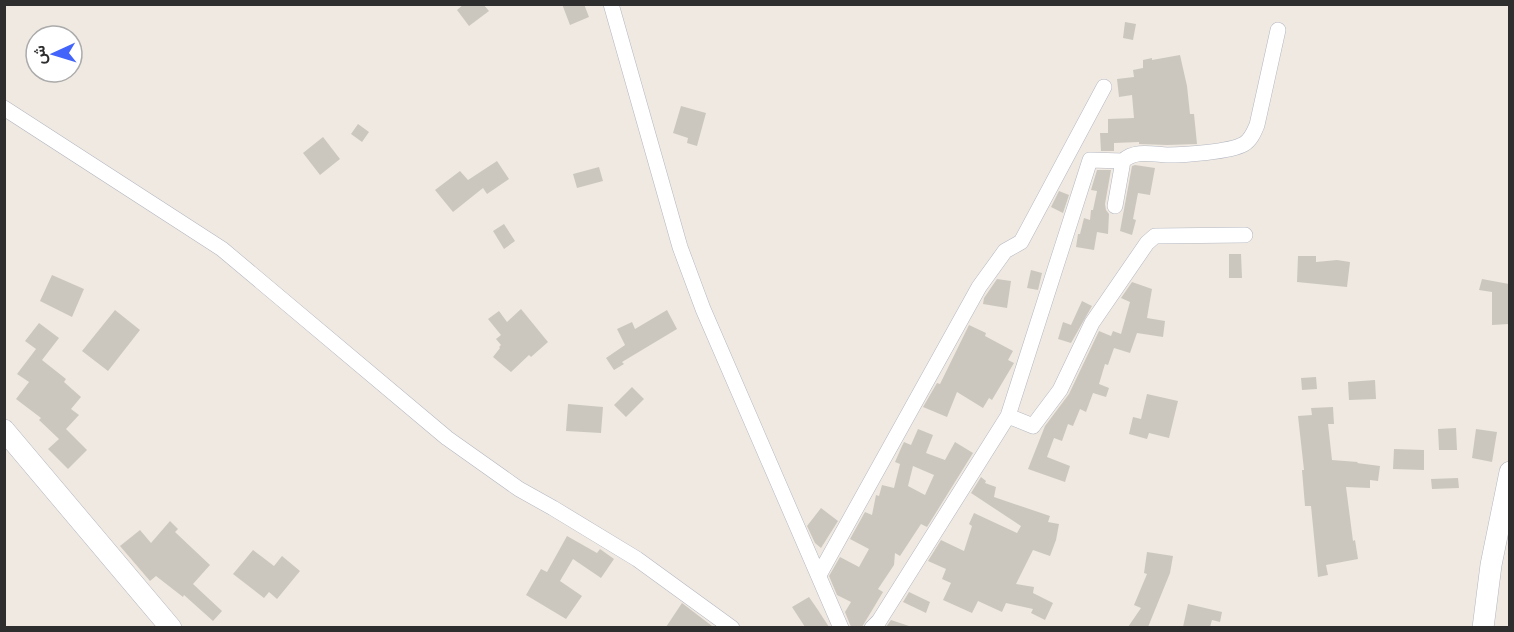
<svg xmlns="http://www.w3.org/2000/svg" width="1514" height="632" font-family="'Fira Sans Condensed',Vazirmatn,sans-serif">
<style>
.building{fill:#cbc7bf;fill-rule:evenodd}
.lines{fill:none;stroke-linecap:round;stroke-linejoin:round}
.street-casing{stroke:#b4b7c1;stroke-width:16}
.secondary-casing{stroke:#b4b7c1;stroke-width:22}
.street{stroke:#fff;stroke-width:15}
.secondary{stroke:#fff;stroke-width:21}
</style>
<rect width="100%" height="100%" fill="#efe9e1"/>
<path class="building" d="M464,4h19l6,7 -20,15 -12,-16z
M562,4h22l5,13 -19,8z
M1125,22l11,2 -3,16 -10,-2z
M1180,55l7,31 3,28h4l3,30 -30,1 -28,-1v-2l-25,1v8h-13l-1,-18h8v-14l26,-1 -2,-23 -13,2 -2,-18 17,-2 -1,-7 10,-2v-8l9,-2v2z
M681,106l25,7 -9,33 -10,-3 1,-5 -15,-5z
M358,124l11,8 -7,10 -11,-8z
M323,137l17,22 -20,16 -17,-22z
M497,161l12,18 -22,15 -4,-6 -30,24 -18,-22 25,-19 8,9z
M1135,165l20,3 -5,27 -12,-2 -5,26 3,1 -4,15 -12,-4 12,-65z
M599,167l4,14 -26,7 -4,-14z
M1097,170h14l-6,34 1,6 3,4 -1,20 -11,-2 -3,18 -18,-3 2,-13h2l4,-16 6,2 1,-10h2l4,-19 -6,-1z
M1059,191l10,4 -6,18 -12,-6z
M504,224l11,17 -11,8 -11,-18z
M1229,254h12l1,24h-13z
M1298,256h18v6l21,-2 13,2 -3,25 -50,-5z
M1031,270l11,3 -4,17 -11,-2z
M52,275l32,14 -12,28 -32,-16z
M997,279l14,2 -4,27 -24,-4 1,-6z
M1482,279l27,5v40l-17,1v-33l-13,-2z
M1132,282l20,7 -5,29 18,3 -2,16 -26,-4 -7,20 -16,-5 -6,17 -3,-1 -6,20 10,4 -3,9 -13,-4 -7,19 -6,-3 -7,17 -5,-2 -6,17 -8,-3 -7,19 23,9 -5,16 -37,-13 17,-43 24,-32 30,-63 12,5 2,-5 8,3 9,-32 -9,-4z
M1082,301l10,5 -21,37 -13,-4 5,-17 8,3z
M521,309l27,33 -17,15 -2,-2 -18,17 -18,-15 7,-9 -1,-1 2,-2 -5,-6 5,-4 -13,-16 11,-8 8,11z
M115,310l25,20 -32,41 -26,-20z
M667,310l10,19 -55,33 2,2 -10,6 -8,-12 19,-13 -8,-16 15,-7 3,7z
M39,323l20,15 -17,22 24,19 -2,3 17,15 -10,12 8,6 -13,14 21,21 -19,19 -20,-20 11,-10 -20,-19 2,-2 -25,-19 13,-17 -12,-8 19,-25 -11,-8z
M969,325l17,8 -1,3 28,15 -5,9 6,3 -22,37 -3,-2 -6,10 -26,-16 -10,25 -24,-10 14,-24 3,1z
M1316,377l1,12 -15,1 -1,-12z
M1375,380l1,19 -27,1 -1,-18z
M632,387l12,12 -18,18 -12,-12z
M1147,394l31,7 -9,37 -20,-5 -2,6 -18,-5 4,-17 8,2z
M568,404l35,3 -2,26 -35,-2z
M1333,407l1,17h-6l4,36 26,2 -1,1 23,3 -2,15 -8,-1v8l-24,-1 7,54 2,-1 3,19 -32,6 2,10 -10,2 -7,-71h-6l-3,-36h2l-6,-54 14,-1 -1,-7z
M1456,428l1,22h-18l-1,-21z
M918,429l15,6 -7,18 19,7 10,-18 18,11 -46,74 -6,-3 -21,32 -5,-3 -1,12 -16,24 5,3 -21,35h-11l-6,-15 6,-10 -14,-7 -8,-19 11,-19 19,10 10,-18 -19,-10 15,-27 7,3 4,-20 3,1 3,-11 12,3 6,-24 -5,-2 7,-16 2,-4 7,3zM913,466l21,9 -9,20 -17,-9z
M1476,429l21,3 -5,30 -20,-4z
M1394,449l30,1v20l-31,-1z
M981,477l5,4 -1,2 11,4 -2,10 56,19 -2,6 11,2 -3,16 -6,16 -17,-6 -17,34 18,3 -1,6 20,10 -8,17 -14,-7 2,-4 -27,-6 -4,9 -24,-11 -6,12 -29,-13 8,-17 -9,-4 4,-10 -18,-8 13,-21 23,11 8,-25 -3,-2 5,-11 43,20 4,-7 -50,-33z
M1458,478l1,10 -27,1 -1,-10z
M821,508l17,13 -17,27 -6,-5 -8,-17z
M170,521l8,8 -3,3 35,33 -17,19 29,27 -9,10 -29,-26 -1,2 -27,-21 -6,5 -30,-35 20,-16 11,13z
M567,536l30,17 3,-4 14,10 -13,19 -28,-19 -13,22 22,15 -16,23 -40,-24 15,-26 6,3z
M253,550l21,16 8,-10 18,15 -23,28 -8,-7 -5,6 -31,-24z
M1147,552l26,4 -3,17 -22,54h-20l13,-19 -7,-3 13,-31 -3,-1z
M909,592l21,10 -4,11 -23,-11z
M809,597l9,13 11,17h-24l-13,-20z
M682,603l30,23 -1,1h-45z
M1188,604l34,8 -2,10 -8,-2 -2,7h-27z
M891,620l18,6v1h-23z"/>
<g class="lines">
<defs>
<path id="street" d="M611,4l69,243 23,62 138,319
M4,108l218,141 225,189 72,51 34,19 84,51 95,69
M1115,206l8,-45
M1008,416l25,10 27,-36 32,-67 55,-80 8,-7 90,-1
M819,575l160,-288 26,-36 16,-9 83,-155
M872,628l7,-7 129,-205 82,-256 33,1c11,-11 28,-7 44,-6 17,0 63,-3 77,-11 7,-4 10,-12 13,-19l21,-95"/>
<path id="secondary" d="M4,430l167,198
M1483,628l8,-63 19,-93"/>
</defs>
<use href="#street" class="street-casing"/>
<use href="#secondary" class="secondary-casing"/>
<use href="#street" class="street"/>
<use href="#secondary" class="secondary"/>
</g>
<rect width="1514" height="632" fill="none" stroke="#2e2e2e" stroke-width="12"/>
<g transform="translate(54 54) rotate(266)"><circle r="28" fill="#ffffff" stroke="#ababab" stroke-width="1.5"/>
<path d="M0-4.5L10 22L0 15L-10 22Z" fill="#4264fb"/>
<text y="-9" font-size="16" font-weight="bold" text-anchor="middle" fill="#2e2e2e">ش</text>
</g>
</svg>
